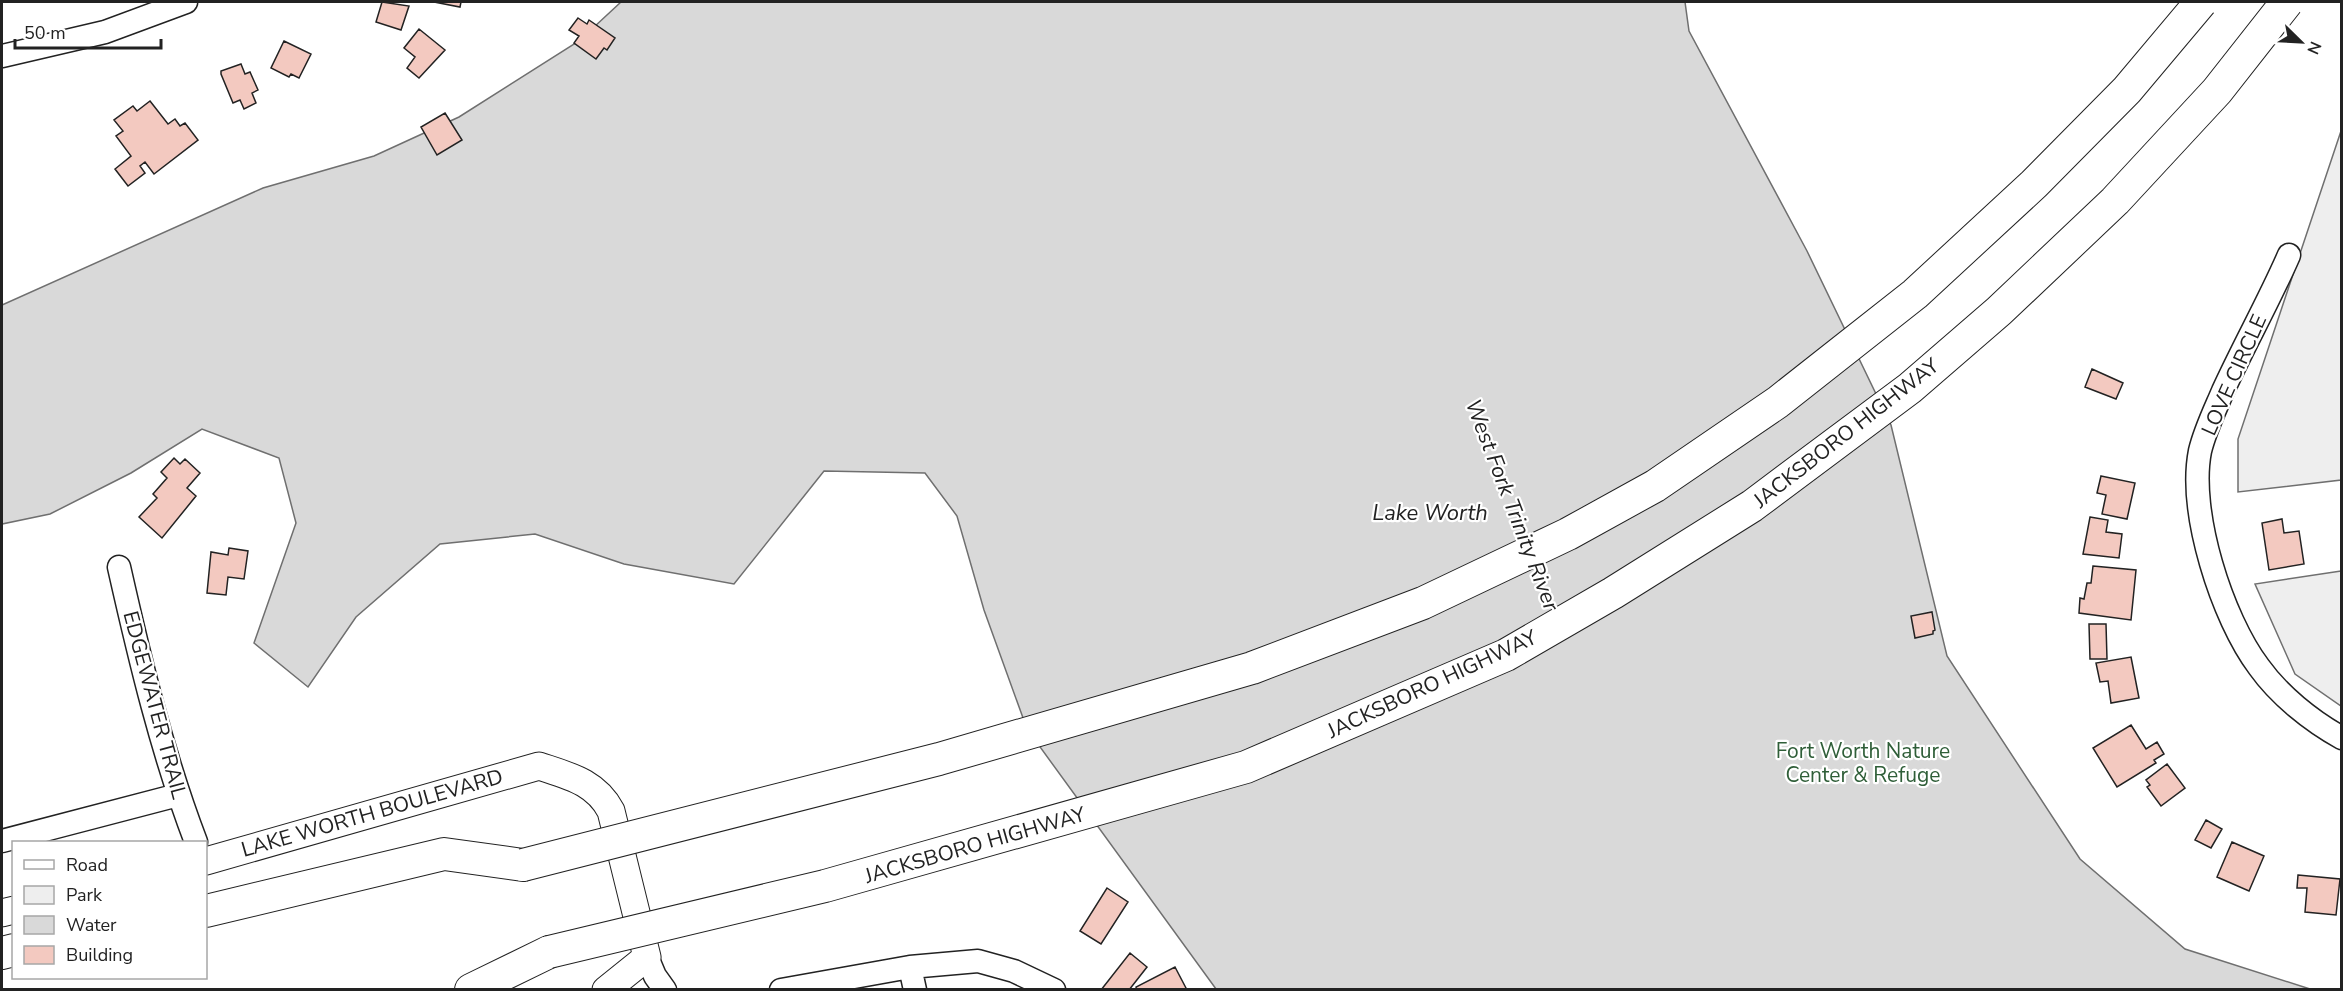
<svg xmlns="http://www.w3.org/2000/svg" width="2343" height="991" font-family="'Nunito Sans',sans-serif">
<style>
.green{fill:#eee;stroke:#6f6f6f;stroke-width:1.5}
.water{fill:#d9d9d9;stroke:#6f6f6f;stroke-width:1.5}
.building{fill:#f3c9c0;stroke:#222;stroke-width:1.5}
.lines{fill:none;stroke-linecap:round;stroke-linejoin:round}
.minor-casing{stroke:#222;stroke-width:25}
.major-casing{stroke:#222;stroke-width:29}
.highway-casing{stroke:#222;stroke-width:34}
.minor{stroke:#fff;stroke-width:22}
.major{stroke:#fff;stroke-width:27}
.highway{stroke:#fff;stroke-width:32}
.highway-bridge-casing{stroke:#222;stroke-width:34;stroke-linecap:butt}
.highway-bridge{stroke:#fff;stroke-width:32}
.labels{text-anchor:middle;dominant-baseline:central;stroke-width:4.5;stroke-linejoin:round;paint-order:stroke}
.street-label{font-size:21px;fill:#222;stroke:#fff}
.park-label{font-size:21px;fill:#2f5e38;stroke:#fff}
.water-label{font-size:22px;font-style:italic;fill:#222;stroke:#fff}
</style>
<rect width="100%" height="100%" fill="#fff"/>
<path class="green" d="M2341,131v349l-103,12v-53z
M2341,571h1l-1,135 -46,-32 -40,-90z"/>
<path class="water" d="M621,2h1064l4,29 118,220 84,174 56,231 133,203 105,90 125,40h-1094l-189,-260 -43,-119 -27,-94 -32,-43 -101,-2 -90,113 -110,-20 -89,-30 -95,10 -84,73 -48,70 -54,-44 42,-120 -17,-65 -77,-29 -71,44 -81,41 -48,10v-219l261,-117 111,-32 85,-39 120,-76z"/>
<path class="building" d="M382,2l27,4 -8,24 -25,-8z
M434,2h27l-1,5z
M578,18l9,6 2,-4 26,18 -8,12 -3,-2 -8,11 -22,-16 5,-7 -10,-6z
M419,29l26,21 -26,28 -12,-10 8,-11 -11,-9z
M284,41l27,13 -12,24 -8,-4 -2,3 -18,-9z
M241,64l4,10 5,-2 8,18 -6,3 4,10 -12,6 -4,-9 -7,3 -12,-29v-3z
M150,101l18,23 7,-5 5,7 5,-3 13,17 -44,34 -9,-12 -5,4 5,7 -17,13 -13,-17 16,-13 -15,-20 7,-5 -9,-11 19,-14 4,5z
M445,113l17,27 -25,15 -16,-28z
M2092,369l31,14 -7,16 -31,-12z
M174,458l6,6 5,-5 15,14 -13,15 9,8 -34,42 -23,-21 18,-19 -4,-4 14,-16 -6,-6z
M2101,476l34,7 -8,36 -25,-5 4,-19 -9,-2z
M2090,517l18,3 -2,12 16,2 -3,24 -36,-4z
M2282,519l2,14 15,-2 5,33 -35,6 -7,-47z
M229,548l19,3 -4,28 -16,-2 -2,18 -19,-2 4,-41 17,3z
M2093,566l43,4 -5,50 -52,-7 1,-15 4,1 3,-16h4z
M1932,612l3,18 -2,1v3l-18,4 -4,-22z
M2089,624h17l1,35h-17z
M2131,657l8,41 -28,5 -3,-22 -8,1 -4,-19z
M2131,725l15,24 11,-7 7,12 -10,6 2,3 -39,24 -24,-39z
M2167,764l18,24 -24,18 -14,-19 3,-2 -4,-5z
M2206,820l16,9 -11,19 -16,-8z
M2232,842l32,14 -15,35 -32,-14z
M2298,875l42,4 -4,36 -31,-3 2,-24h-10z
M1107,888l21,14 -27,42 -21,-13z
M1130,953l17,14 -18,23h-28z
M1175,967l12,23h-50l-1,-3z"/>
<g class="lines">
<defs>
<path id="minor" d="M2,56l103,-24 81,-30
M2289,255c-20,46 -45,90 -66,136 -8,19 -18,39 -23,60 -12,61 22,167 59,216 20,28 52,54 83,71
M119,567c21,93 43,186 77,275
M2,841l176,-46
M647,957l8,19 10,14
M910,967l5,23
M781,990l129,-23 68,-6 36,10 40,19"/>
<path id="major" d="M206,861l333,-95c30,10 57,16 72,45l36,146 -41,33
M2,913l12,-3"/>
<path id="highway" d="M206,911l238,-57 79,11
M2,953l12,-3
M471,990l78,-38"/>
</defs>
<use href="#minor" class="minor-casing"/>
<use href="#major" class="major-casing"/>
<use href="#highway" class="highway-casing"/>
<use href="#minor" class="minor"/>
<use href="#major" class="major"/>
<use href="#highway" class="highway"/>
<defs>
<path id="highway-bridge" d="M523,865l416,-106 313,-91 171,-65 145,-69 87,-48 123,-84 137,-108 119,-110 93,-94 74,-88
M549,952l276,-66 421,-119 260,-112 107,-62 139,-87 158,-118 89,-77 116,-110 102,-110 70,-89"/>
</defs>
<use href="#highway-bridge" class="highway-bridge-casing"/>
<use href="#highway-bridge" class="highway-bridge"/>
</g>
<g class="labels">
<g class="street-label">
<text transform="translate(2234 375) rotate(-66)">LOVE CIRCLE</text>
<text transform="translate(1846 433) rotate(-38)">JACKSBORO HIGHWAY</text>
<text transform="translate(1432 684) rotate(-25)">JACKSBORO HIGHWAY</text>
<text transform="translate(155 705) rotate(75)">EDGEWATER TRAIL</text>
<text transform="translate(372 813) rotate(-16)">LAKE WORTH BOULEVARD</text>
<text transform="translate(975 845) rotate(-16)">JACKSBORO HIGHWAY</text>
</g>
<g class="park-label">
<text x="1863" y="751">Fort Worth Nature<tspan x="1863" dy="24">Center &amp; Refuge</tspan></text>
</g>
<g class="water-label">
<text transform="translate(1512 505) rotate(69)">West Fork Trinity River</text>
<text x="1430" y="513">Lake Worth</text>
</g>
</g>
<rect width="2343" height="991" fill="none" stroke="#222222" stroke-width="6"/>
<rect x="12" y="841" width="195" height="138" fill="#ffffff" stroke="#a7a7a7" stroke-width="1.5"/>
<rect x="24" y="860" width="30" height="9" fill="#ffffff" stroke="#a7a7a7" stroke-width="1.5"/>
<text x="66" y="871" font-size="18" fill="#222222">Road</text>
<rect x="24" y="886" width="30" height="18" fill="#eeeeee" stroke="#a7a7a7" stroke-width="1.5"/>
<text x="66" y="901" font-size="18" fill="#222222">Park</text>
<rect x="24" y="916" width="30" height="18" fill="#d9d9d9" stroke="#a7a7a7" stroke-width="1.5"/>
<text x="66" y="931" font-size="18" fill="#222222">Water</text>
<rect x="24" y="946" width="30" height="18" fill="#f3c9c0" stroke="#a7a7a7" stroke-width="1.5"/>
<text x="66" y="961" font-size="18" fill="#222222">Building</text>
<g transform="translate(2301 42) rotate(114)" stroke="#ffffff" stroke-width="4.5" paint-order="stroke">
<path d="M0-4.5L10 22L0 15L-10 22Z" fill="#222222"/>
<text y="-9" font-size="16" font-weight="bold" text-anchor="middle" fill="#222222">N</text>
</g>
<path d="M15 39v9h146v-9" fill="none" stroke="#222222" stroke-width="3"/>
<text x="24" y="39" font-size="18" fill="#222222" stroke="#ffffff" stroke-width="4.5" paint-order="stroke">50 m</text>
</svg>
